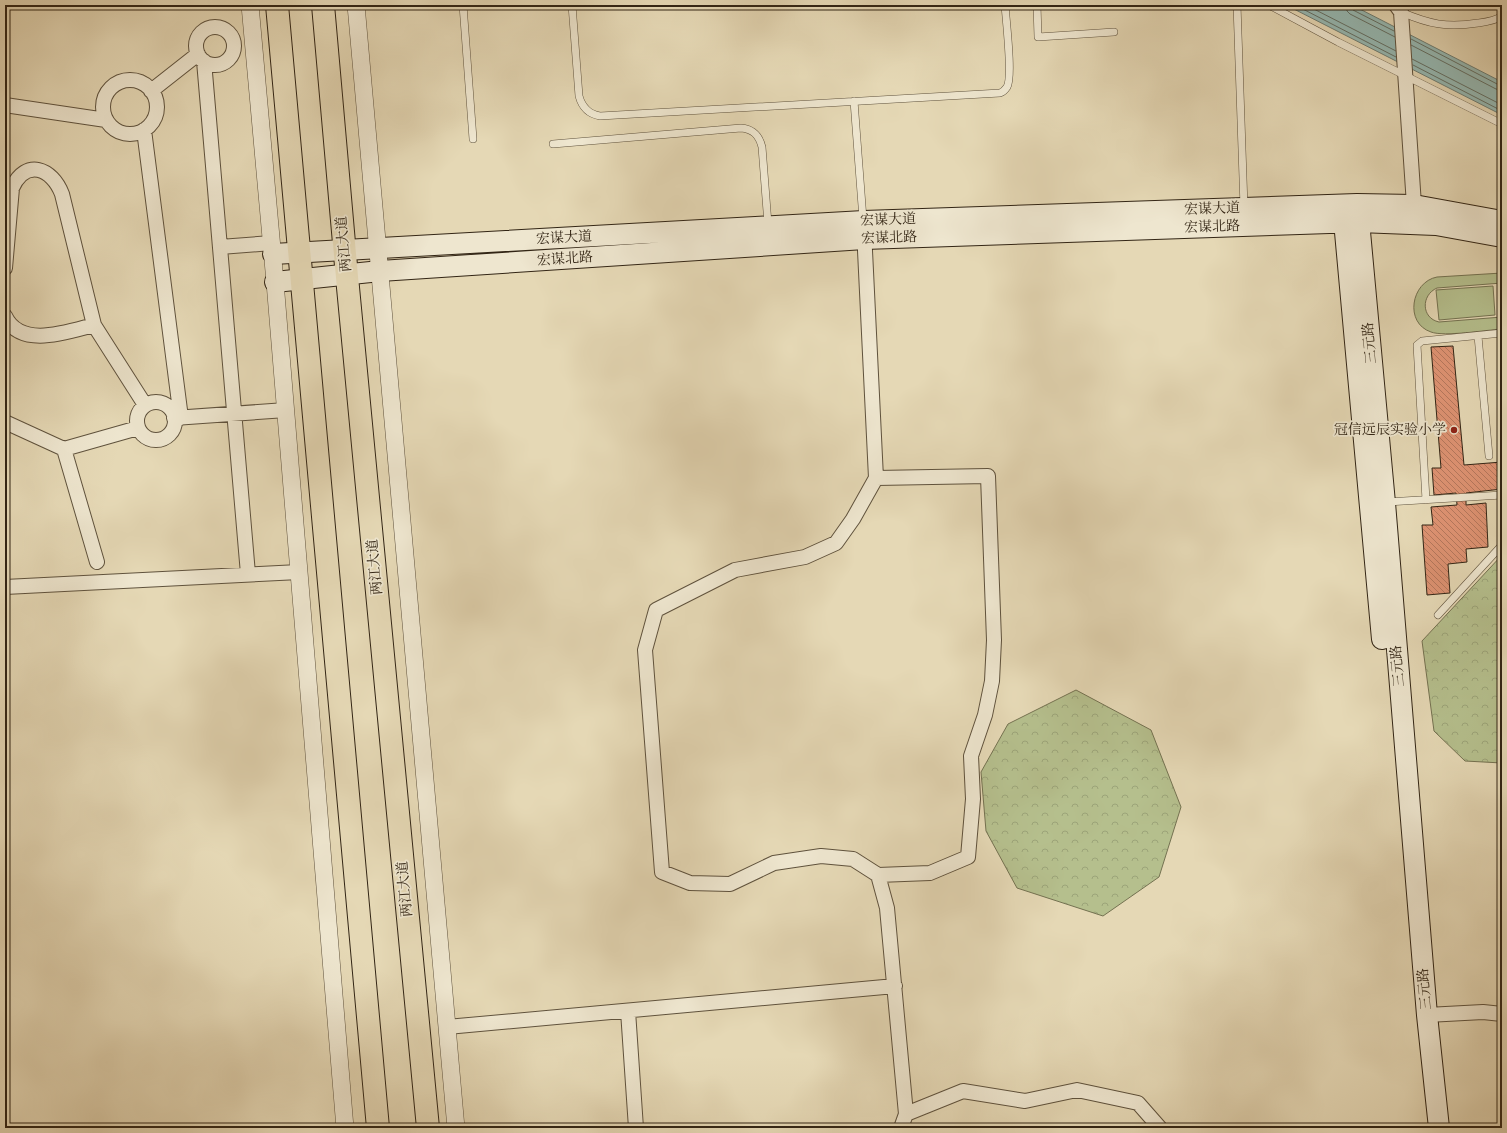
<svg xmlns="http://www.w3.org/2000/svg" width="1507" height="1133" font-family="'IM FELL DW Pica','Noto Serif SC',serif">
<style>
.grass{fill:#b5bf8d;stroke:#747251}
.forest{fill:url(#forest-crowns);stroke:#747251}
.water{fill:#96b9b3;stroke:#6e7e74}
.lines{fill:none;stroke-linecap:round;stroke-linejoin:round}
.shore{stroke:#646f64;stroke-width:1}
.building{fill:url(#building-back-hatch);stroke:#322515}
.service-casing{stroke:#5f523d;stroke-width:8}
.minor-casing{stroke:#5f523d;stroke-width:16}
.tertiary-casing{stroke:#5f523d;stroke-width:18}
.secondary-casing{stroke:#322515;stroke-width:22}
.trunk-casing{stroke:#322515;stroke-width:24}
.service{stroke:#eee6cf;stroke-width:7}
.minor{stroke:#eee6cf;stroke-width:14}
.tertiary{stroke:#eee6cf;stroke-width:17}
.secondary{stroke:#eee6cf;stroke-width:20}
.trunk{stroke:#e5d8b5;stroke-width:22}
.poi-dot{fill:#8f2418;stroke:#eee6cf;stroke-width:1.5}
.labels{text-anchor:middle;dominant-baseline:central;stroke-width:3.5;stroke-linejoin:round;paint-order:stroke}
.street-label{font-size:14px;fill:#322515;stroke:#eee6cf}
.poi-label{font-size:14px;fill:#322515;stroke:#eee6cf;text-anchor:end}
</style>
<defs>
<pattern id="forest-crowns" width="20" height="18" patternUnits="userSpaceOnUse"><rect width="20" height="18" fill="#b5bf8d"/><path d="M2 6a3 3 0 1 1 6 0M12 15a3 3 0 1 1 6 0" fill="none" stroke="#9ca479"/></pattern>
<pattern id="building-back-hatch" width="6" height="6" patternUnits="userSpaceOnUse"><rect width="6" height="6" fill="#de9373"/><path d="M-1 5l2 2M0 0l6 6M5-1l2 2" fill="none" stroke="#b5785d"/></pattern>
</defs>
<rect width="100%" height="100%" fill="#e5d8b5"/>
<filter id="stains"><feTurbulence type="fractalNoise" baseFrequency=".005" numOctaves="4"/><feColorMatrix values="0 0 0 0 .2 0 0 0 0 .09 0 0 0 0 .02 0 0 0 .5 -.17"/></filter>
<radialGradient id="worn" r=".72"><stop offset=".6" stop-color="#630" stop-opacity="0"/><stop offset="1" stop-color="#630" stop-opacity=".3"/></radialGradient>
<path class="grass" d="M1502,273v10l-65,5c-16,7 -16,30 2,34l63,-5v12c-16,1 -58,8 -71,3 -27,-9 -20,-50 6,-55z
M1498,285h4v30h-1z
M1493,286l2,29 -56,5 -3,-30z"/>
<path class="forest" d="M1502,555v208l-37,-2 -31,-30 -12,-90z
M1076,690l75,40 30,77 -22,70 -56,39 -86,-28 -31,-57 -5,-59 27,-48z"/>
<path class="water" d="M1286,5h66l150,77v33z"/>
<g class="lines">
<path class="shore" d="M1295,5l101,52
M1306,5l90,46
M1346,5l1,6 3,3 45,23
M1351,5l2,5 41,21
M1411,39l88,46 3,1
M1411,45l85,44 6,2
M1412,59l90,46
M1413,65l89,46"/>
</g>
<path class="building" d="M1453,346l11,119 38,-3v27l-36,4v12l20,-2 2,44 -22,2 1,13 -19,2 2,29 -23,2 -5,-70h11l-2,-18 26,-2 -1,-12 -22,2 -2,-27h9l-10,-121z"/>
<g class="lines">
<defs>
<path id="service" d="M463,5l10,134
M572,5l7,91c3,11 9,18 21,20l400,-23c3,-1 5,-3 7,-6 6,-10 -1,-67 -2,-82
M1037,5l1,32 76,-5
M1237,5l7,202
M1269,5l69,37 164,82
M1401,12c28,12 46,16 77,11 8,-1 17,-2 24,-7
M854,101l9,118
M553,144l188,-16c12,1 18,7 21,19l6,77
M1478,336l11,120
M1426,500l-9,-155 5,-4 80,-8
M1387,502l115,-7
M1438,615l64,-70"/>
<path id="minor" d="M1396,5l5,7 13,193
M196 46a19 19 0 1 1 38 0a19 19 0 1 1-38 0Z
M204,61l44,513
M103 107a27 27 0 1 1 54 0a27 27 0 1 1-54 0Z
M151,91l47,-37
M5,105l101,15
M144,130l37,288
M864,230l12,248 -23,41 -17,24 -31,14 -70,13 -79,40 -11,40 17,222 28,11 40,1 44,-21 47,-7 32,3 25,16 9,33 19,206
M220,247l52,-4
M5,268l7,-80c14,-30 40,-20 50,6l32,131 51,80
M5,316c15,33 62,16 89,9
M137 421a19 19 0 1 1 38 0a19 19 0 1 1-38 0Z
M174,418l112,-8
M5,422l59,27
M876,478l112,-2 6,164 -2,41 -7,34 -14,41 2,43 -5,58 -38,16 -52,2
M97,562l-33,-113 74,-21
M5,587l294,-15
M628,1011l8,117
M1427,1015l56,-3 19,2
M447,1027l448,-41
M901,1128l5,-14 57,-23 62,10 52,-11 61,13 22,25"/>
<path id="tertiary" d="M250,5l25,277 70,846
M356,5l100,1123"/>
<path id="secondary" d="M1343,210l39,429
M1358,210l27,293 42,512 12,113
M273,254l591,-33 493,-17 57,1 88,16
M275,282l105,-11 484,-32 495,-17 77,3 66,12"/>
<path id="trunk" d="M277,5l101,1123
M323,5l24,272 81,851"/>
</defs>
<use href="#service" class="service-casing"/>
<use href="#minor" class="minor-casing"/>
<use href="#tertiary" class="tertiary-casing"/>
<use href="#secondary" class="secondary-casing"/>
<use href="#trunk" class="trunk-casing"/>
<use href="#service" class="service"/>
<use href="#minor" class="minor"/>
<use href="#tertiary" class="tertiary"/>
<use href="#secondary" class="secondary"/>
<use href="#trunk" class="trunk"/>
</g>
<circle class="poi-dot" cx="1454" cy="430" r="4"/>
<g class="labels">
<g class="street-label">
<text transform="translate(1212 209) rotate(-2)">宏谋大道</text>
<text transform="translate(888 220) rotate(-2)">宏谋大道</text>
<text transform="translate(1212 227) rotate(-2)">宏谋北路</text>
<text transform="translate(564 238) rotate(-3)">宏谋大道</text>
<text transform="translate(889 238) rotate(-2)">宏谋北路</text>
<text transform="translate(344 244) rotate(-95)">两江大道</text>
<text transform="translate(565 259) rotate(-4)">宏谋北路</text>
<text transform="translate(1370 343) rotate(-95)">三元路</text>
<text transform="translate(375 567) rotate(-95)">两江大道</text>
<text transform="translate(1398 666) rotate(-95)">三元路</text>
<text transform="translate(405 889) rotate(-95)">两江大道</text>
<text transform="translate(1425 989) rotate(-95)">三元路</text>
</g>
<g class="poi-label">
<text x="1446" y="430">冠信远辰实验小学</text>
</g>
</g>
<rect width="1507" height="1133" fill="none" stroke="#e5d8b5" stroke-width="20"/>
<rect x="6" y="6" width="1495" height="1121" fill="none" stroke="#322515" stroke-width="2"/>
<rect x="10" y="10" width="1487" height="1113" fill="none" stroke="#322515"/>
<rect width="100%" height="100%" filter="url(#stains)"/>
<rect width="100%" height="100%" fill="url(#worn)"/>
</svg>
